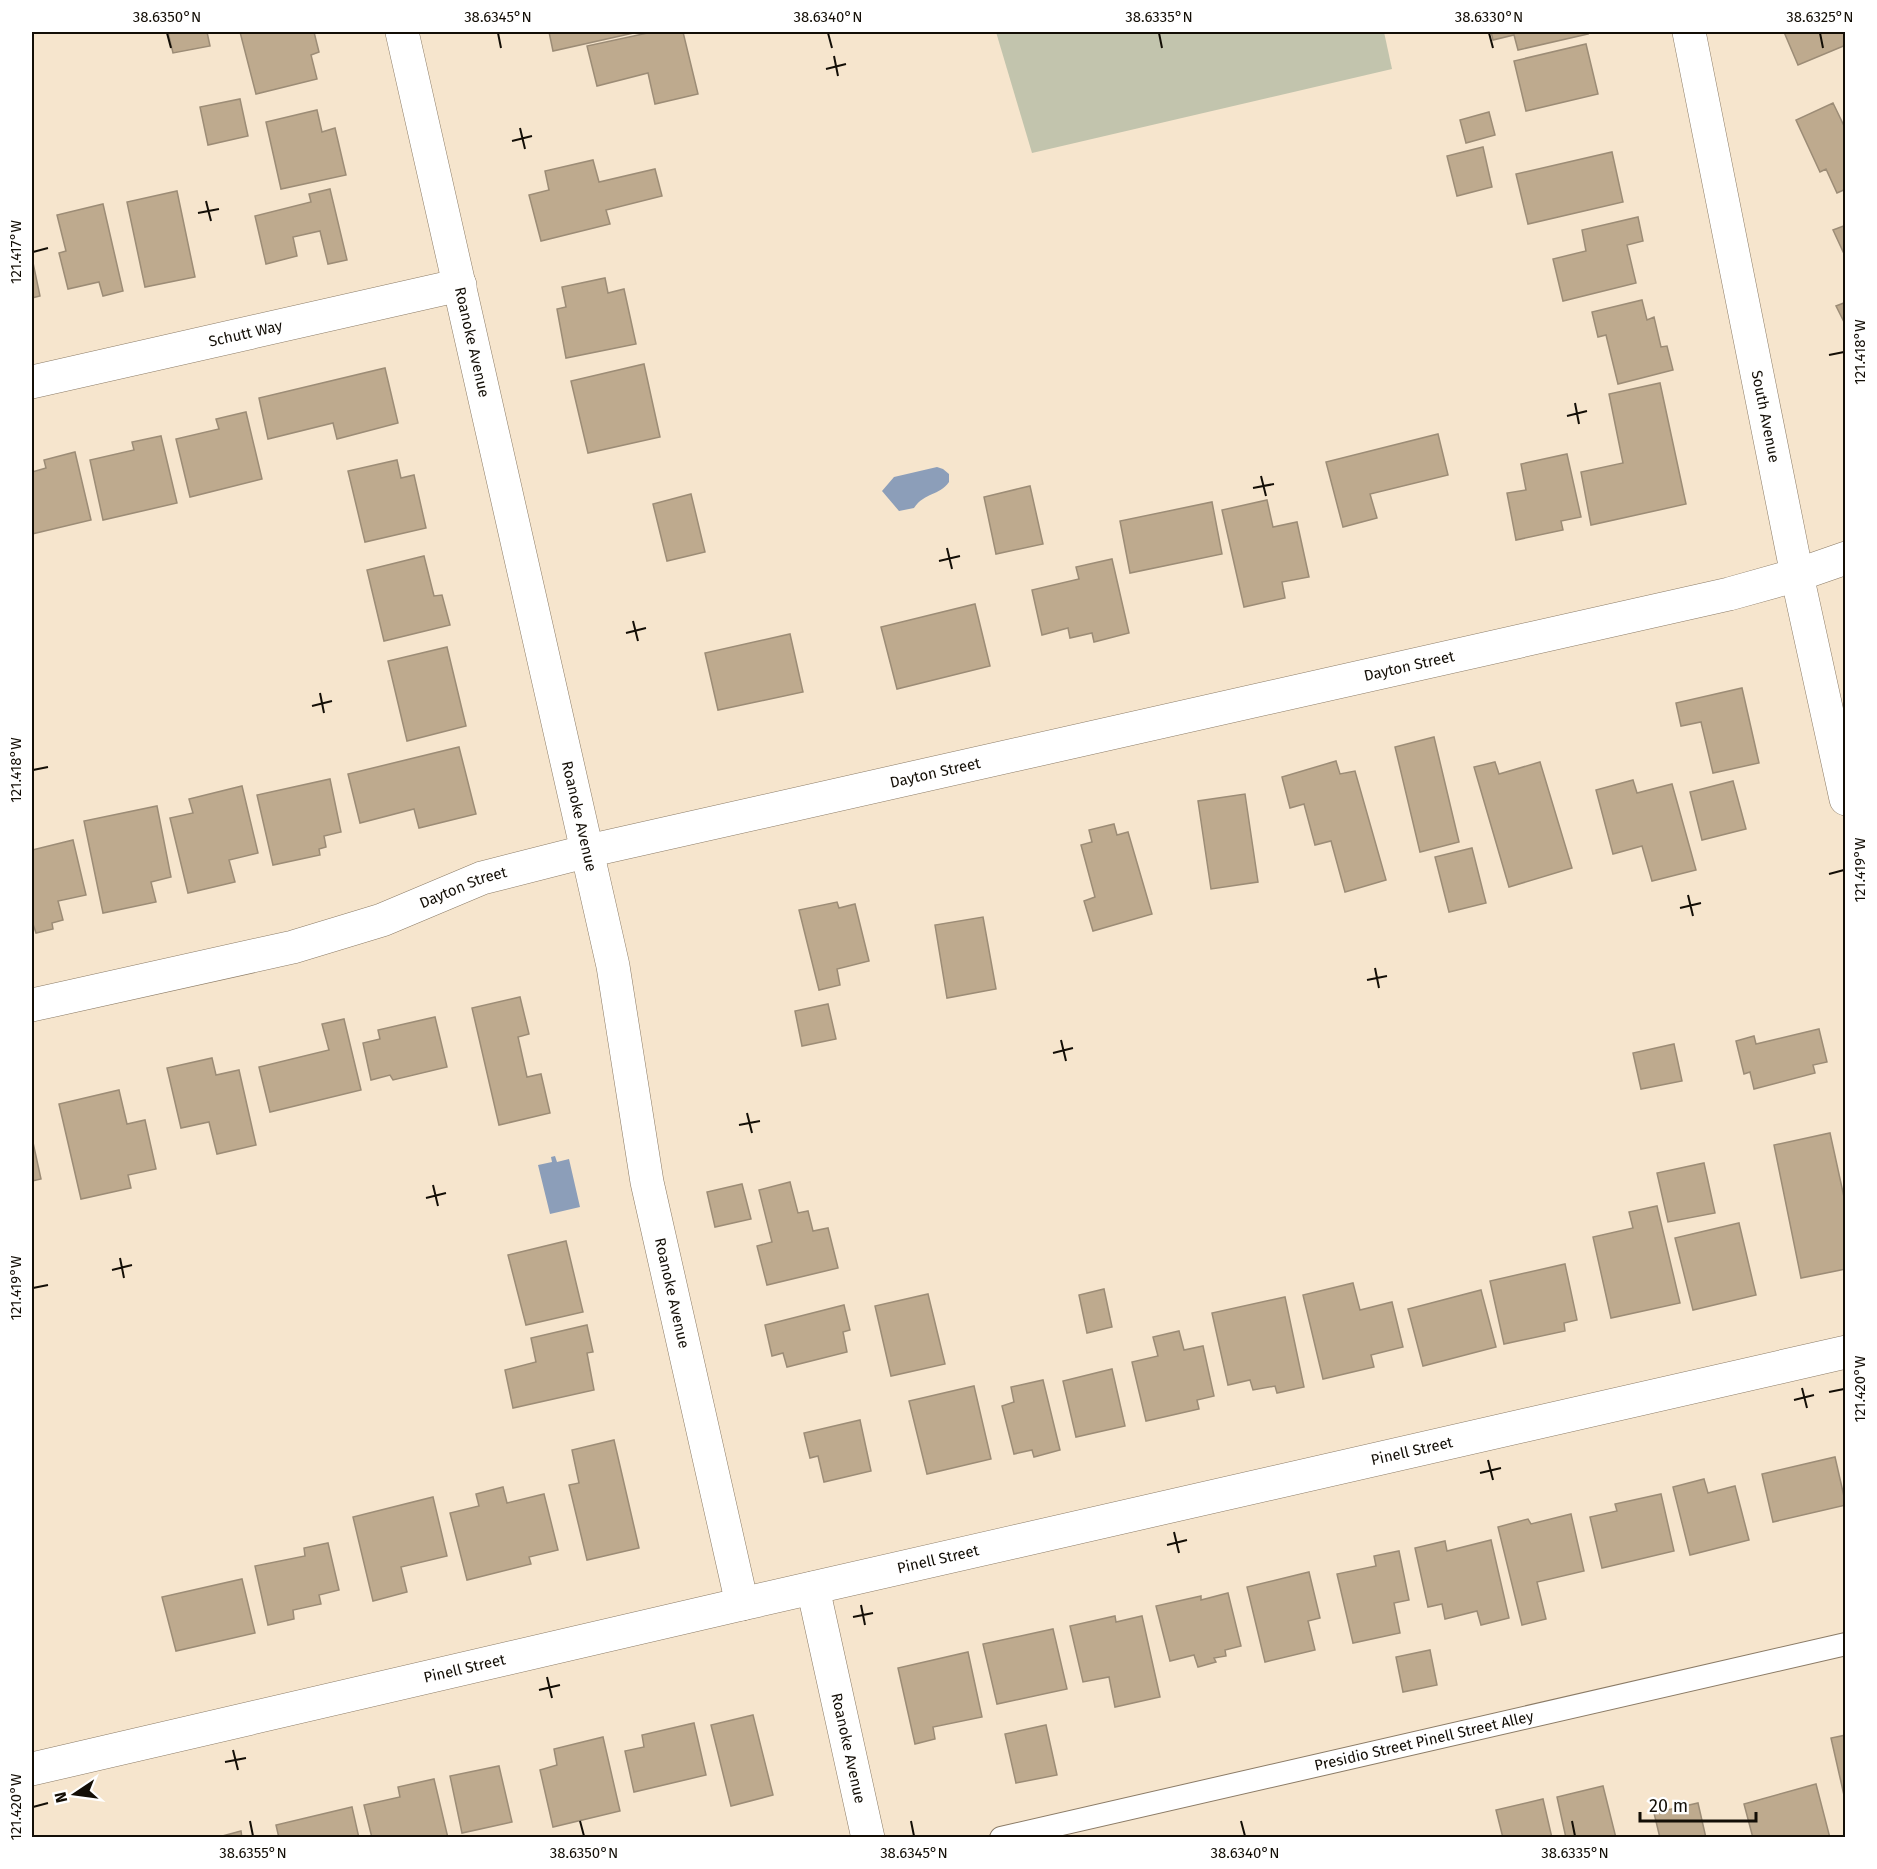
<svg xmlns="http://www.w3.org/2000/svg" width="1877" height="1869" font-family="'Fira Sans',sans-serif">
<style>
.green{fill:#c2c4ad}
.water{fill:#8c9eb9}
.building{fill:#beaa8e;stroke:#9c8c76;stroke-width:1.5}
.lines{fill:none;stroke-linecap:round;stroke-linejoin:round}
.service-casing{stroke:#8b7b66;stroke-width:24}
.minor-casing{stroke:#8b7b66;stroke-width:34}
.tertiary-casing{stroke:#8b7b66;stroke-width:34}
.service{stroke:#fff;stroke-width:22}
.minor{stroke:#fff;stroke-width:33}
.tertiary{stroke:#fff;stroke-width:33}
.ticks{fill:none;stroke:#130e06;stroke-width:2}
.labels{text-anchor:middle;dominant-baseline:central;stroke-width:4.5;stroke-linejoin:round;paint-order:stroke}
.street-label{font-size:15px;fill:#130e06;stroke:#fff}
.neatline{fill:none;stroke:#130e06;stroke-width:2}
.ticks-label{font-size:15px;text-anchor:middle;fill:#130e06}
</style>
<rect width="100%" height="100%" fill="#f6e5cd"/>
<path class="green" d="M996,32h388l8,37 -360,84z"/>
<path class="water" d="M937,467l6,2 6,5v8c-10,14 -24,10 -35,26l-15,3 -17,-20 12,-14z
M555,1156l2,6 12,-3 11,48 -30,7 -12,-49 14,-3 -1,-5z"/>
<path class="building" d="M168,32h39l3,14 -37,7z
M240,32h74l5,20 -8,3 6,24 -61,15z
M549,32h89l-85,19z
M652,32h31l15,62 -43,10 -7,-31 -51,13 -10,-40z
M1491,32h96l1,2 -70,16 -4,-15 -21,5z
M1784,32h62v13l-48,20z
M1586,44l12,50 -72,17 -12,-50z
M240,99l8,37 -40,9 -8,-38z
M1833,103l13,27v59l-9,4 -11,-24 -6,3 -24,-52z
M317,110l5,22 13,-4 11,47 -65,14 -15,-67z
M1489,112l6,23 -29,8 -6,-23z
M1483,147l9,40 -35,9 -10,-40z
M1612,152l11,50 -95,22 -12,-50z
M593,160l6,22 56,-13 7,27 -56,14 4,14 -69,17 -12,-46 20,-5 -4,-19z
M330,189l17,71 -19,4 -8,-33 -27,6 4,19 -31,8 -11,-48 56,-14 -2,-8z
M177,191l18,86 -50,10 -18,-85z
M103,204l20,87 -20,5 -4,-14 -31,7 -9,-36 7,-2 -9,-36z
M1638,217l5,24 -16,4 9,38 -73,18 -10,-42 33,-8 -4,-21z
M1846,225v33l-13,-28z
M32,258l8,38 -8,2z
M605,278l3,15 16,-4 12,55 -70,14 -9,-49 9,-2 -4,-20z
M1642,300l5,20 7,-3 7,30 6,-1 6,24 -55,14 -12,-49 -8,2 -6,-25z
M1846,302v24l-10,-20z
M644,364l16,73 -72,16 -17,-72z
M385,368l13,55 -61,16 -4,-16 -65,16 -9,-41z
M1660,383l26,121 -95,21 -10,-53 42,-9 -14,-69z
M246,412l16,67 -72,18 -14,-58 43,-10 -3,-10z
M1438,434l10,41 -78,19 7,24 -34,9 -17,-65z
M161,436l16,67 -74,17 -13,-60 44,-10 -2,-8z
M75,452l16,68 -59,14v-62l14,-4 -2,-8z
M1567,454l14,63 -20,4 2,9 -47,10 -9,-47 19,-3 -5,-26z
M397,460l4,18 13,-3 12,53 -61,14 -17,-71z
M1030,486l13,58 -47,10 -12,-57z
M691,494l14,58 -38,9 -14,-57z
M1267,500l6,27 24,-5 12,55 -27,5 3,16 -41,9 -22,-97z
M1212,502l10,52 -92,19 -10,-52z
M424,556l10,40 8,-1 8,30 -66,16 -17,-71z
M1112,559l17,74 -35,9 -2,-9 -22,5 -2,-10 -26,7 -10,-45 47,-11 -3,-12z
M975,604l15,62 -93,23 -16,-62z
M790,634l13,58 -85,18 -13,-57z
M447,647l19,79 -59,15 -19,-80z
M1742,688l17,75 -46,10 -12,-51 -20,4 -5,-23z
M1434,737l25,105 -39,10 -25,-105z
M459,747l17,67 -57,14 -5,-19 -54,14 -12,-49z
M1336,761l4,13 15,-3 31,109 -41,12 -14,-51 -16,4 -11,-41 -14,4 -8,-31z
M1495,762l4,12 41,-12 32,106 -63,19 -35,-120z
M330,779l11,53 -17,4 2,11 -7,2 1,6 -47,10 -16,-70z
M1633,780l4,13 35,-9 24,86 -44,11 -10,-35 -29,8 -17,-64z
M1733,781l13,48 -44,11 -12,-48z
M242,786l16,67 -29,7 6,22 -47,11 -18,-75 23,-5 -4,-14z
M1245,794l13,88 -47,7 -13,-88z
M157,806l14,71 -20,5 5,20 -53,11 -19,-92z
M1114,824l3,11 11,-3 24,82 -59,17 -9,-30 11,-4 -14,-52 11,-3 -3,-12z
M73,840l13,55 -28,6 5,19 -11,3 1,6 -17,4 -4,-12v-71z
M1472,848l14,55 -37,9 -14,-55z
M837,902l2,6 16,-4 14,57 -32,8 3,16 -21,5 -20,-80z
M983,917l13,72 -49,9 -12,-73z
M520,997l9,37 -11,3 9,40 14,-3 9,39 -51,12 -27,-117z
M828,1004l8,35 -34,7 -7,-35z
M435,1017l12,50 -54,13 -3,-5 -19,5 -8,-37 17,-4 -2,-9z
M344,1019l17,71 -91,22 -11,-45 70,-17 -7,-26z
M1819,1029l8,33 -14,3 2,8 -61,16 -4,-17 -6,2 -8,-33 18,-5 2,8z
M1674,1044l8,37 -41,8 -8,-36z
M212,1058l4,17 23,-5 17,75 -39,9 -8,-32 -28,6 -14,-60z
M119,1090l8,34 18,-4 11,49 -28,6 3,13 -50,11 -22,-95z
M1830,1133l16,73v63l-45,9 -27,-133z
M32,1138l9,41 -9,2z
M1704,1163l11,50 -47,9 -11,-49z
M790,1182l8,31 10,-2 5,20 15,-3 10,40 -71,17 -10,-39 15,-4 -13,-52z
M742,1184l9,35 -36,8 -8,-35z
M1657,1206l23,97 -69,15 -18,-81 40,-9 -4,-16z
M1739,1223l17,72 -63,15 -18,-72z
M566,1241l17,71 -57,13 -18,-70z
M1565,1264l12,56 -13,3 1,8 -61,13 -14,-63z
M1353,1283l7,27 32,-8 11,45 -32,8 3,12 -51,12 -20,-84z
M1104,1289l8,38 -25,6 -8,-38z
M1481,1290l15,57 -73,19 -15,-57z
M928,1294l17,70 -54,12 -16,-70z
M1285,1297l19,90 -27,6 -2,-7 -22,4 -3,-10 -22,5 -16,-72z
M844,1305l6,25 -7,2 4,20 -60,15 -4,-14 -11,3 -7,-31z
M587,1325l6,27 -6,1 7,37 -81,18 -8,-38 31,-8 -5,-24z
M1179,1331l5,19 19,-4 11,50 -17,4 2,9 -53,12 -14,-59 26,-6 -5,-19z
M1112,1369l13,57 -49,11 -13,-56z
M1043,1380l17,70 -26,7 -2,-7 -18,4 -12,-48 12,-4 -3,-15z
M974,1386l17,73 -64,15 -18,-73z
M860,1420l11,51 -47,11 -6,-26 -8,2 -6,-25z
M614,1440l25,108 -52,12 -18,-75 10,-2 -7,-33z
M1835,1457l11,48 -73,17 -11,-48z
M1704,1479l4,14 27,-7 14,54 -59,15 -17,-68z
M503,1487l4,16 37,-9 14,56 -29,7 2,7 -64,16 -17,-67 29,-7 -3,-12z
M1661,1494l13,57 -72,17 -12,-51 27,-6 -2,-7z
M433,1497l14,59 -46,11 6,25 -34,9 -20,-84z
M1571,1514l13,57 -47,11 9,37 -24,6 -24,-98 30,-8 3,5z
M1491,1540l18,78 -28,7 -4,-14 -32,8 -3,-15 -14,3 -13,-59 30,-7 2,10z
M328,1543l11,47 -20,5 2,9 -28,6 1,9 -26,6 -13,-59 50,-10 -1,-8z
M1399,1551l10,49 -15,3 6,30 -47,10 -16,-69 39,-8 -2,-10z
M1309,1572l11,46 -12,3 7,29 -50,12 -18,-75z
M242,1579l13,54 -79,18 -14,-54z
M1228,1593l13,53 -16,4 1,6 -12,2 2,4 -18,5 -4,-12 -24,6 -14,-55 45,-10v4z
M1115,1616l1,6 26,-6 18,81 -45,10 -6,-30 -26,5 -13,-56z
M1053,1629l14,60 -70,15 -14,-60z
M1430,1650l7,35 -34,7 -7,-35z
M968,1652l14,65 -49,10 2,12 -20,5 -17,-76z
M753,1715l20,80 -42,11 -20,-81z
M694,1723l12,52 -72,17 -9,-41 19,-4 -2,-12z
M1046,1725l11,50 -41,8 -11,-49z
M1846,1735v69l-15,-66z
M603,1737l17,74 -67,16 -13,-57 17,-5 -3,-16z
M499,1766l13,56 -50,11 -12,-57z
M434,1779l14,59h-76l-8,-33 36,-8 -2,-10z
M1816,1784l14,54h-77l-9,-34z
M1603,1786l13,52h-50l-9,-41z
M1543,1799l9,39h-49l-7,-28z
M1698,1803l8,35h-46l-6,-25z
M352,1807l7,31h-80l-3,-13z
M241,1831l1,7h-27z"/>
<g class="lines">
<defs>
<g id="service">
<path id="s1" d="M1001,1838l845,-194"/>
</g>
<g id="minor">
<path id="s2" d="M402,32l211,934 34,216 95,422"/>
<path id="s3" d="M32,382l428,-97"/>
<path id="s4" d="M32,1005l261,-58 89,-27 100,-42 106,-27 1141,-257 68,-19 49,-17"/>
<path id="s5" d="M813,1588l55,250"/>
</g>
<g id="tertiary">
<path id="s6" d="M1689,32l108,543 49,224"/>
<path id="s7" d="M32,1769l710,-165 1104,-252"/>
</g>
</defs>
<use href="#service" class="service-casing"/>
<use href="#minor" class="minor-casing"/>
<use href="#tertiary" class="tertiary-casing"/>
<use href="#service" class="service"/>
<use href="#minor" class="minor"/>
<use href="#tertiary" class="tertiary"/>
</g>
<path class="ticks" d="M167,33l4,15M498,33l3,15M828,33l4,15M1159,33l3,15M1489,33l4,15M1820,33l3,15M834,56l4,20M826,69l20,-5M520,128l5,21M512,141l20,-5M206,201l5,20M198,213l21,-4M33,252l15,-4M1829,355l15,-3M1575,403l4,21M1567,416l20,-5M1261,476l5,20M1253,488l21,-4M947,548l5,21M939,561l21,-5M633,621l5,20M626,633l20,-5M320,693l4,20M312,706l20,-5M33,770l15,-3M1829,874l15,-4M1688,895l5,21M1680,908l21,-5M1375,968l4,20M1367,980l20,-4M1061,1040l5,21M1053,1053l20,-5M747,1113l5,20M739,1125l21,-4M433,1185l5,21M426,1198l20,-5M120,1258l4,20M112,1270l20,-5M33,1288l15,-3M1802,1388l5,20M1829,1392l15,-3M1794,1400l20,-5M1488,1460l5,20M1480,1473l21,-5M1174,1532l5,21M1167,1545l20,-5M861,1605l4,20M853,1617l20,-4M547,1677l5,21M539,1690l21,-5M233,1750l5,20M225,1762l21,-4M33,1807l15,-4M250,1821l3,15M580,1821l4,15M911,1821l3,15M1241,1821l4,15M1572,1821l3,15"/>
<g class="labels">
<g class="street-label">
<text stroke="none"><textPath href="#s3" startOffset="219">Schutt Way</textPath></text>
<text stroke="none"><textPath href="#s2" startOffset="318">Roanoke Avenue</textPath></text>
<text stroke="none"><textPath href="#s6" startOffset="392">South Avenue</textPath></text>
<text stroke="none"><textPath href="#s4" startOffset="1420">Dayton Street</textPath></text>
<text stroke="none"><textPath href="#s4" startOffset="934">Dayton Street</textPath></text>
<text stroke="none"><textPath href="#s2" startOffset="804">Roanoke Avenue</textPath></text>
<text stroke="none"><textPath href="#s4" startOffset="448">Dayton Street</textPath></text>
<text stroke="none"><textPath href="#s2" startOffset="1290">Roanoke Avenue</textPath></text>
<text stroke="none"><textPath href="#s7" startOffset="1416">Pinell Street</textPath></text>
<text stroke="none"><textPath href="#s7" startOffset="930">Pinell Street</textPath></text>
<text stroke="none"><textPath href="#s7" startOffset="444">Pinell Street</textPath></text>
<text stroke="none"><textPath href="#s1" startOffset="434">Presidio Street Pinell Street Alley</textPath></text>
<text stroke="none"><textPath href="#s5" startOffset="164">Roanoke Avenue</textPath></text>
</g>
</g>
<rect width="1877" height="1869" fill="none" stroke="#ffffff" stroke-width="66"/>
<g transform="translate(75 1794) rotate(257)" stroke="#ffffff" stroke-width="4.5" paint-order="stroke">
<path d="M0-4.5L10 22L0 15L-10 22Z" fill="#130e06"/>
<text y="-9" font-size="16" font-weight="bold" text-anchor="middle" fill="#130e06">N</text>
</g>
<path d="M1640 1812v9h116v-9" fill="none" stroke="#130e06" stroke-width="3"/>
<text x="1649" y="1812" font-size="18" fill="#130e06" stroke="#ffffff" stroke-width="4.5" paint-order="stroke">20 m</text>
<rect x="33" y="33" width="1811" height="1803" class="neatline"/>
<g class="ticks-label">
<text x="167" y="22">38.6350°N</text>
<text x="498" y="22">38.6345°N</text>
<text x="828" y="22">38.6340°N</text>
<text x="1159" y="22">38.6335°N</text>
<text x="1489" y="22">38.6330°N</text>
<text x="1820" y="22">38.6325°N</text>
<text transform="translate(16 252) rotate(-90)" y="5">121.417°W</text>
<text transform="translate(1860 352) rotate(-90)" y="5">121.418°W</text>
<text transform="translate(16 770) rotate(-90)" y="5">121.418°W</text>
<text transform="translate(1860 870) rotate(-90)" y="5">121.419°W</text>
<text transform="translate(16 1288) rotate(-90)" y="5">121.419°W</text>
<text transform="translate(1860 1389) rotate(-90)" y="5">121.420°W</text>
<text transform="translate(16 1807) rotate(-90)" y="5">121.420°W</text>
<text x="253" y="1858">38.6355°N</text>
<text x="584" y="1858">38.6350°N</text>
<text x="914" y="1858">38.6345°N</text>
<text x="1245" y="1858">38.6340°N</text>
<text x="1575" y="1858">38.6335°N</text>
</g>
</svg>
